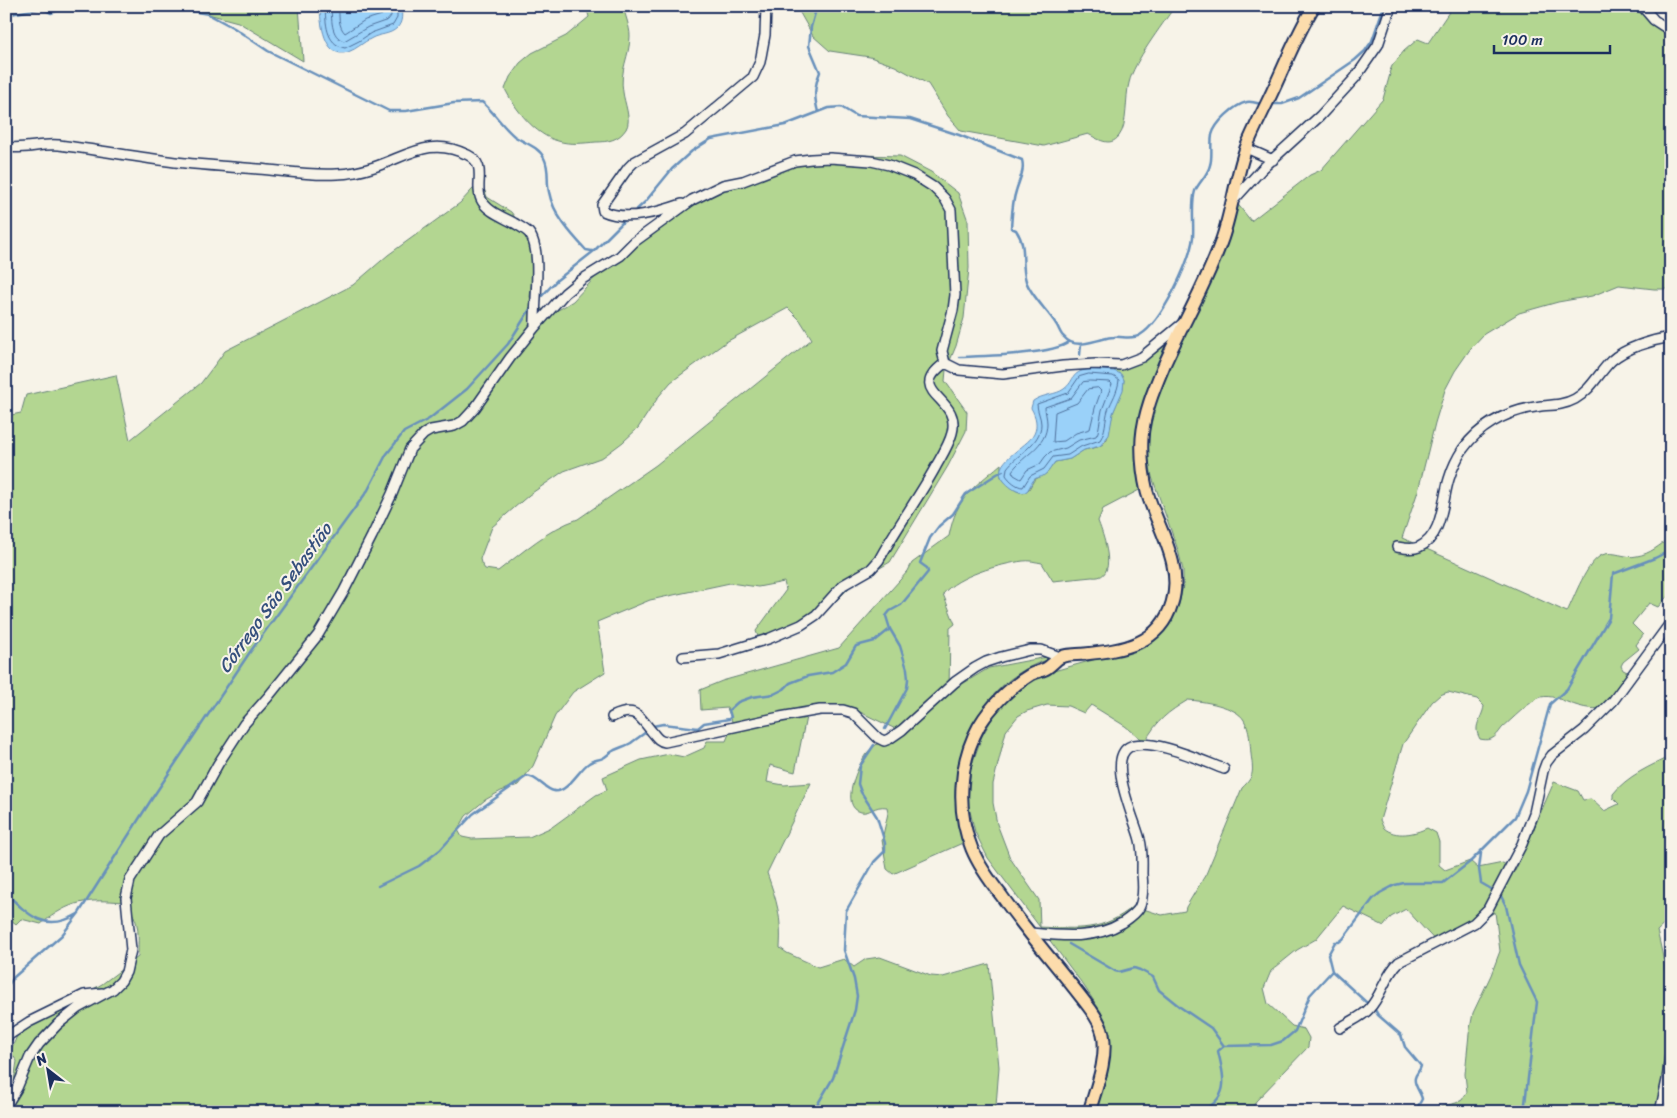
<svg xmlns="http://www.w3.org/2000/svg" width="1677" height="1118" font-family="Sriracha,sans-serif">
<style>
.green{fill:#b3d691;stroke:#678278;fill-rule:evenodd}
.water{fill:#9ad1f9;stroke:#6790bb}
.lines{fill:none;stroke-linecap:round;stroke-linejoin:round}
.shore{stroke:#4e709c;stroke-width:1}
.stream{stroke:#6790bb;stroke-width:2.5}
.minor-casing{stroke:#1b2f5e;stroke-width:12}
.major-casing{stroke:#1b2f5e;stroke-width:15}
.minor{stroke:#f7f3e8;stroke-width:9}
.major{stroke:#fcdcac;stroke-width:11}
.labels{text-anchor:middle;dominant-baseline:central;stroke-width:4;stroke-linejoin:round;paint-order:stroke}
.water-label{font-size:18px;font-style:italic;fill:#344f7d;stroke:#f7f3e8}
</style>
<rect width="100%" height="100%" fill="#f7f3e8"/>
<filter id="ink" filterUnits="userSpaceOnUse"><feTurbulence type="fractalNoise" baseFrequency=".02" numOctaves="2"/><feDisplacementMap in="SourceGraphic" scale="10" xChannelSelector="R" yChannelSelector="G"/><feConvolveMatrix kernelMatrix="1 2 1 2 8 2 1 2 1" color-interpolation-filters="sRGB"/></filter>
<g filter="url(#ink)">
<path class="green" d="M178,6h121l4,55 -65,-39z
M586,6h37c2,9 7,21 7,30 0,20 -11,34 -7,56 1,10 9,28 3,37 -7,11 -18,13 -30,13 -12,1 -26,3 -38,-1 -23,-6 -43,-32 -53,-52l5,-12 10,-14 12,-10 34,-17 23,-19z
M799,6h376c-14,21 -41,55 -46,77 -4,14 -1,42 -10,53 -9,12 -21,3 -31,-2l-44,12 -83,-15 -13,-15 -20,-32 -33,-18 -25,-9 -40,-6 -17,-15 -13,-23z
M1453,6h192l10,20 16,11v252h-17l-35,-4 -27,11 -34,6 -39,11 -35,21 -13,14 -16,23 -10,19 -10,33 -17,68 -16,47 165,74c8,-16 19,-49 35,-57 11,-5 24,4 35,1 13,-2 23,-11 34,-19v55l-13,15 -9,-4 -17,21 11,11 -7,10 3,4 -16,13 -2,4 2,4 13,6c-18,32 -34,40 -69,26 -8,-3 -16,-7 -26,-5 -10,3 -31,24 -39,31 -3,4 -6,9 -11,11 -3,1 -7,1 -11,0 -8,-14 2,-19 4,-33l-7,-7 -29,-7 -8,3 -8,7 -29,42 -23,76c2,3 2,6 4,8 11,10 31,6 43,0l9,5 3,9v23l6,5 25,-9 8,7 25,-5 12,8 39,-89 24,9 5,9 8,-1 13,12 15,-7 -6,-6v-4c14,-18 37,-28 58,-38v162l-14,13c15,58 19,122 9,181h-230l4,-5 16,-4 6,-3 5,-8 -2,-18 4,-40 4,-21 18,-38 9,-24 -5,-39 -55,34 -34,-37 -15,8 -7,9 -41,-20 -27,33 -19,11 -26,21 -7,17 4,16 24,22 12,3 5,9 -1,9 -52,54 -6,11h-156l13,-84 -6,-16 -17,-26 -96,-128 -13,-26 -7,-29 3,-36 11,-31 17,-29 20,-19 24,-14 68,-19 59,-36 9,-15 4,-18v-16l-5,-20 -26,-73 -4,-20 2,-34 4,-16 59,-151 7,-35 6,-2 10,-17 15,19 59,-46 11,-5 62,-71 7,-25 -1,-1 3,-7 12,-15 14,-12 10,4zM1188,700c15,1 48,6 56,20 6,10 6,23 7,34 2,17 4,22 -9,34l-36,86 -20,33 -1,4 -23,4 -28,-9c-32,26 -55,23 -94,21l-1,-27 -29,-42 -13,-34 -4,-21v-19l13,-53 12,-15 9,-5 20,-6 21,1 16,7 7,-8 34,21 20,16c11,-21 23,-30 43,-42z
M815,154l85,2 31,16 27,21 10,28 1,47 -5,50 -8,28 -10,24 -1,11 22,31 -1,19 -18,35 -58,96 -37,22 -33,33 -60,25 -4,-11 30,-41 -2,-8 -26,5 -28,-4 -80,17 -53,22 8,50 -32,20 -18,24 -22,50 -15,19 -17,6 -16,9 -19,16 -8,14 4,7 10,2 57,-2 23,-10 44,-32 11,-5 -4,-13 38,-17 28,-6 15,3 20,-9 3,-7h19l7,-17 -6,-16 -26,2 -1,-20 22,-9 117,-33 69,-77 4,-8 37,-27c8,-40 22,-46 52,-72v13c6,7 13,15 23,16l5,-4 5,-9 13,-7 8,-11 15,-3 14,-9 14,-3 5,-3 4,-5 6,-26 10,-25 1,-8 -2,-4 -8,-5c9,-8 12,-6 23,-9 12,-3 22,-12 32,-19l-24,64v80l-42,22 -5,12c5,13 22,60 -6,56l-39,4 -11,-18c-6,-1 -13,-3 -19,-2 -23,3 -66,15 -80,33l12,30 -5,4 -1,64 40,-24 58,-11v3c-52,15 -90,74 -91,126 0,19 6,37 11,55l-74,33 -6,-5 -5,-29 6,-27 -1,-6c-13,-2 -17,7 -26,5 -22,-5 -3,-47 5,-58 9,-11 23,-17 36,-22l-42,-20h-53l-12,60 -25,-7 -3,17 17,3 27,-2 -44,90c10,29 15,44 13,75l7,5 31,14 26,-8 10,8 12,-8 14,-2 51,19 12,1 46,-13 10,103 -3,39 -3,6h-987v-26l7,2 4,-27 -7,-9 7,-16 30,-20 55,-32 36,-27c0,-25 3,-36 -14,-55 -38,-3 -53,-2 -83,22l-20,-5 -5,5 -10,-8v-500l15,-3 5,-18 90,-20 14,65 71,-57 24,-32 128,-66 35,-30 72,-52 22,-24v4l5,14 24,15 17,23 4,18 1,17 -3,27 5,9 14,6 11,-3 13,-8 27,-29 117,-83zM788,308l12,12 12,19 -156,126 -78,54c-30,10 -55,33 -80,52l-13,-2 -4,-6 -1,-4 12,-32 37,-32 35,-24 39,-14 20,-15 15,-14 21,-32 12,-14 55,-40z"/>
<path class="water" d="M320,6h81c1,8 2,16 -4,22 -7,7 -18,6 -25,10 -9,4 -15,11 -24,14 -24,8 -28,-31 -28,-46z
M1089,369l25,2 7,3 3,6 -1,10 -10,23 -4,22 -9,11 -16,4 -14,9 -15,3c-4,5 -6,10 -12,14 -4,2 -8,1 -10,5 -4,5 -5,14 -13,11 -5,-1 -12,-6 -16,-11 -16,-18 24,-34 30,-47 4,-8 2,-18 -3,-26l2,-7c10,-7 23,-6 31,-12 12,-9 5,-16 25,-20z"/>
<g class="lines">
<path class="shore" d="M325,6c1,16 0,38 20,42l14,-7 12,-8 22,-8 4,-7v-12
M331,6c1,13 -1,30 13,35l24,-14 20,-7 3,-4 -1,-10
M339,6c0,10 -1,20 6,27l20,-13 17,-5 1,-9
M1089,374l24,2 6,4c-1,11 -7,20 -11,30 -3,10 -2,21 -8,30l-18,6 -14,9 -15,2 -9,12 -14,7 -7,11c-6,0 -14,-7 -17,-12l1,-7c11,-15 34,-24 34,-44 0,-7 -4,-13 -4,-20l31,-11 11,-16z
M1090,381l20,1 2,2 -10,26 -4,22 -2,4 -17,4 -13,8 -16,4 -5,5 -5,7 -13,6 -6,9 -7,-4 -2,-4c12,-17 35,-24 35,-48 0,-5 -2,-11 -2,-16l26,-9 12,-16z
M1098,388l3,3 -6,17 -5,21 -14,4 -12,8 -11,1 2,-30 22,-9 11,-14z"/>
<path class="stream" d="M164,6l44,8 26,14 34,23 121,60h17l48,-8 28,-1c12,10 20,24 32,34 10,7 24,10 30,22 6,11 2,23 5,34 4,22 22,42 37,58l6,1
M817,6l-6,21 -2,19 11,26c-6,15 -6,25 -2,40
M6,15l36,-7 9,5 17,-7
M1269,104h13l17,-6 56,-38 10,-9 7,-10 12,-35
M633,213l12,-11 27,-33 20,-18 19,-12 74,-14 44,-17 12,-1 15,9 54,3 49,16 63,25c3,11 -3,20 -6,31 -4,12 -4,25 -5,37l5,2c12,18 4,32 10,51 5,15 22,30 30,43 3,4 4,10 8,13 10,12 26,5 39,2 3,-1 7,-2 11,-2 8,-1 18,3 26,-2 22,-13 50,-73 53,-98 1,-14 -2,-33 2,-46 4,-9 13,-16 15,-26 3,-9 0,-20 2,-30 3,-12 22,-30 35,-33 4,-1 10,1 14,2
M539,299l18,-19 37,-29 33,-33
M1080,355l1,-11
M960,357c23,-1 92,-2 109,-15
M653,726l10,-2 35,4 6,-5 25,-4 2,-2 -2,-7 9,-8 14,-5 22,-3 10,-5 6,-6 18,-7 24,-4 14,-9 10,-17 19,-5 15,-12
M885,729l22,-41 1,-9 -1,-10 -7,-23 -10,-17 -4,-13 4,-5 11,-6 27,-33 -1,-4 -7,-5 10,-25 9,-12 14,-12 13,-20 31,-20 6,-3
M1481,853l-2,16 2,14 12,7
M378,886l41,-20 21,-16 33,-36 54,-38c11,1 17,13 27,15 13,3 26,-23 35,-28 4,-3 10,-3 14,-5 4,-2 6,-5 10,-7 5,-3 13,-5 18,-8 5,-4 10,-7 15,-11
M6,893c23,23 40,40 72,21
M1501,896l5,10 13,59 18,37 -13,110
M1069,944l46,27 4,1 15,-4 6,2 13,7 6,13 21,17 31,21 13,18
M6,988l8,-11 48,-42 17,-22 74,-116 97,-145 118,-162 18,-35 18,-23 25,-13 38,-30 41,-45 24,-38
M1367,1003l-35,-32 -4,-16 7,-13h4l4,-3 30,-40 7,-6 15,-8 9,-2h39l27,-21 45,-45 11,-26 24,-87 17,-15 42,-71 4,-44 42,-16 16,-8
M1375,1010l3,5 23,20 4,12 16,19c-1,5 -5,7 -6,12 -2,6 6,15 7,21l-7,13
M813,1112l20,-34 22,-68 2,-14 -3,-17 -10,-29 2,-39 28,-49 11,-11v-8l-8,-26 -16,-25 -3,-8 2,-18 14,-21
M1200,1112c31,-14 24,-34 18,-61l6,-5 47,-1 12,-4 12,-10 15,-36 22,-24"/>
<defs>
<path id="minor" d="M1642,6l12,14 17,11
M6,147c17,3 36,-4 53,-2 39,5 77,12 116,17 28,3 55,5 83,7 26,2 53,7 79,5 13,0 25,-3 37,-7 34,-11 56,-31 94,-12 20,10 6,30 13,44 5,12 22,18 33,24 5,3 11,6 15,10 14,17 5,71 6,94
M1246,148l27,12
M1232,202l30,-33 58,-53 35,-38 23,-33 13,-39
M682,204c-23,8 -55,18 -79,7l-1,-6 26,-37 6,-6 51,-28 68,-57 7,-15 5,-27 1,-29
M1397,547c7,1 15,3 22,0 24,-11 23,-46 30,-68 3,-10 8,-21 14,-30 19,-26 48,-39 78,-43 12,-1 23,-1 34,-7 16,-9 23,-25 36,-38 14,-13 41,-21 60,-24
M683,657l36,-3 49,-15 33,-14 15,-10 27,-30 28,-16 8,-9c17,-32 39,-61 56,-92 6,-11 14,-23 17,-35 10,-37 -49,-39 -7,-70
M612,717c24,-11 26,-2 41,16 4,5 6,8 12,9l115,-25 40,-7h23l10,3 25,25 6,3 5,-2 13,-9 53,-48 20,-14 11,-6 15,-5 29,-7h11l19,7
M1030,933c31,3 64,7 92,-10 6,-4 14,-9 17,-15 5,-10 4,-24 3,-34 0,-11 1,-23 -2,-34 -4,-18 -34,-80 -11,-93 20,-11 74,14 95,22
M1340,1028c9,-6 22,-11 29,-19 13,-14 16,-34 30,-47l75,-39 14,-14 34,-65 12,-31 9,-42 3,-8 6,-8 32,-25 29,-29 58,-79
M6,1037l23,-15 55,-27 18,-2
M6,1106l11,-18 13,-31 9,-13 19,-20 20,-16 35,-19 8,-8 5,-9 5,-22 -5,-52 4,-18 29,-45 38,-33 21,-38 26,-40 24,-27 50,-62 26,-44 28,-55 20,-42 18,-45 14,-15 7,-4 23,-4 9,-5 12,-13 35,-50 25,-31 30,-34 16,-13 39,-24 14,-14 58,-42 31,-15 20,-4 52,-20 16,-2 19,-1 41,3 18,4 25,10 19,12 12,12 6,11 4,85 -2,15 -11,41 3,12 14,7 44,4 60,-8 32,-2 26,1 21,-8 40,-33
M1660,1112l7,-32 4,-33"/>
<path id="major" d="M1089,1112c7,-24 19,-53 14,-78 -2,-9 -7,-17 -12,-24 -29,-39 -62,-75 -90,-115 -11,-14 -22,-29 -29,-46 -16,-38 -13,-87 7,-123 12,-20 31,-39 51,-51 5,-3 12,-4 17,-7 5,-3 9,-9 14,-11 6,-3 17,-2 24,-3 37,-4 75,-9 87,-51 12,-38 -15,-76 -25,-111 -4,-17 -6,-36 -5,-54 2,-26 13,-51 23,-75 18,-40 41,-79 56,-121 11,-30 14,-63 25,-94 8,-20 19,-40 28,-60 13,-28 24,-56 40,-82"/>
</defs>
<use href="#minor" class="minor-casing"/>
<use href="#major" class="major-casing"/>
<use href="#minor" class="minor"/>
<use href="#major" class="major"/>
</g>
</g>
<g class="labels">
<g class="water-label">
<text transform="translate(275 598) rotate(-54)">Córrego São Sebastião</text>
</g>
</g>
<rect width="1677" height="1118" fill="none" stroke="#f7f3e8" stroke-width="25"/>
<rect x="12" y="12" width="1652" height="1093" fill="none" stroke="#1b2f5e" stroke-width="2" filter="url(#ink)"/>
<g transform="translate(48 1070) rotate(329)" stroke="#f7f3e8" stroke-width="4" paint-order="stroke">
<path d="M0-4L9 19L0 12L-9 19Z" fill="#1b2f5e"/>
<text y="-8" font-size="14" font-weight="bold" text-anchor="middle" fill="#1b2f5e">N</text>
</g>
<path d="M1494 45v8h116v-8" fill="none" stroke="#1b2f5e" stroke-width="2.5"/>
<text x="1502" y="45" font-size="15" fill="#1b2f5e" stroke="#f7f3e8" stroke-width="4" paint-order="stroke">100 m</text>
</svg>
